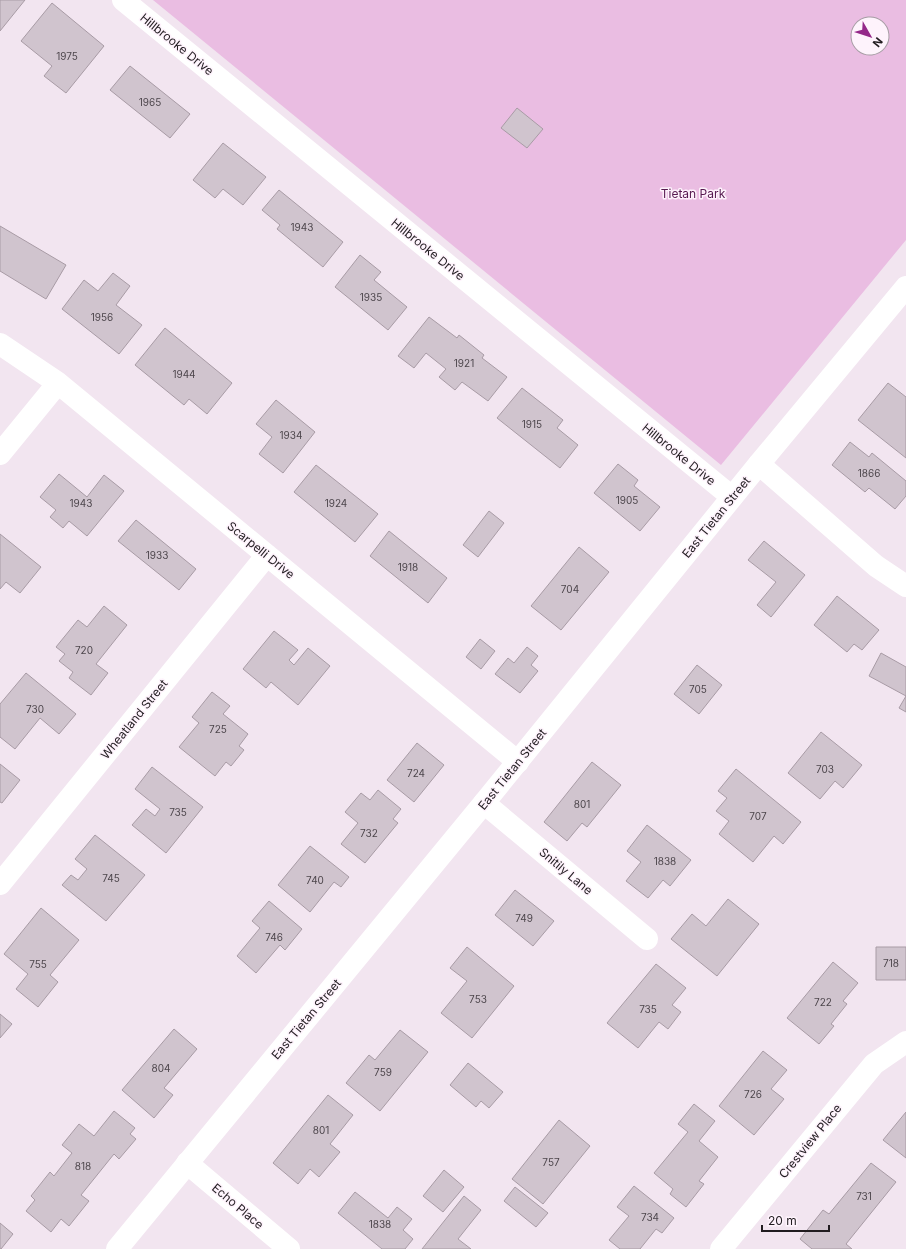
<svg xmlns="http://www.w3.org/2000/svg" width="906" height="1249" font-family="Inter,sans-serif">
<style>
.green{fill:#eabde2;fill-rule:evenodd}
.building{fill:#d0c4ce;stroke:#a89ba5}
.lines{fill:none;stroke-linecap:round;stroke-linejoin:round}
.street{stroke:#fff;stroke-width:22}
.secondary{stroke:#fff;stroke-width:22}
.labels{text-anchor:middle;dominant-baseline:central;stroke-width:3;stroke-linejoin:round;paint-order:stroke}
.number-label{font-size:10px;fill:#4d464c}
.street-label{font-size:12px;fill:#211c20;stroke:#fef3fc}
.park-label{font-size:12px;fill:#571a50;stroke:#fef3fc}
</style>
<rect width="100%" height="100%" fill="#f2e5f0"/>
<path class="green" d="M153,0h753v240l-185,225zM858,24h24v24h-24z"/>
<path class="building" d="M0,0h25l-25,31z
M52,3l52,43 -38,47 -22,-17 8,-10 -31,-25z
M130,66l60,48 -20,24 -60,-48z
M517,108l26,21 -16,19 -26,-20z
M223,143l43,34 -23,28 -20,-16 -8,9 -22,-18z
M279,190l64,52 -20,25 -46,-38 3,-4 -18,-15z
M0,226l66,39 -20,34 -46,-28z
M360,255l21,17 -7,8 33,27 -19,23 -53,-43z
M113,273l17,13 -14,19 26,20 -23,29 -57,-45 22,-29 14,11z
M429,317l28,21 2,-3 25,20 -2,3 25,19 -19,24 -26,-19 -7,8 -16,-13 7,-8 -20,-16 -12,15 -16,-12z
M165,328l67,55 -25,31 -18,-15 -5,6 -49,-40z
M888,383l18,14v61l-48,-38z
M522,388l41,32 -6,8 21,17 -18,23 -63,-50z
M276,400l39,32 -32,41 -24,-19 13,-17 -16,-13z
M850,442l19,15 3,-4 34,28v15l-11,13 -26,-21 -4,4 -33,-27z
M618,464l20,16 -4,6 26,21 -20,24 -46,-38z
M316,465l62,49 -23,28 -61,-50z
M59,474l28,23 17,-22 20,16 -37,45 -18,-15 -6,7 -13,-11 6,-7 -16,-13z
M489,511l15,12 -26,34 -15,-12z
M136,520l60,49 -17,21 -61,-49z
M389,531l58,47 -19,25 -58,-47z
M0,534l41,33 -21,26 -14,-11 -6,7z
M764,541l41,34 -34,42 -14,-12 19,-23 -28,-22z
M579,547l30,25 -48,58 -30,-24z
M837,596l42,34 -17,20 -8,-6 -7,8 -33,-27z
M104,606l23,19 -31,39 12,9 -17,22 -22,-17 4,-6 -14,-11 6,-7 -9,-7 22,-27 9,7z
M274,631l24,19 -9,10 5,5 14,-17 22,18 -32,39 -27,-23 -5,6 -23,-19z
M480,639l15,12 -14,18 -15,-12z
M527,647l11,9 -7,9 7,6 -18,22 -25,-19 13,-16 6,5z
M881,653l25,14v45l-7,-4 7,-12 -37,-20z
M697,665l25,20 -23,29 -25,-20z
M26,673l50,41 -17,20 -19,-16 -25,31 -15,-12v-33z
M212,692l18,14 -7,8 25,20 -9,12 5,4 -13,16 -5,-4 -11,14 -36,-29 20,-24 -7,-6z
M821,732l41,33 -19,23 -8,-7 -15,18 -32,-26z
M417,743l27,22 -30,37 -27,-22z
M592,762l29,23 -34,42 -5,-4 -15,18 -23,-19z
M0,764l20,16 -18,23 -2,-1z
M152,767l51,40 -37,46 -34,-28 14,-16 9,7 5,-7 -25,-20z
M736,769l65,53 -18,22 -9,-8 -21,26 -34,-28 10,-13 -13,-10 11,-13 -9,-7z
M378,790l23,19 -8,10 5,4 -33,40 -24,-19 17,-21 -13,-11 16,-19 9,7z
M647,825l44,35 -21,26 -7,-6 -15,18 -22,-17 15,-19 -14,-11z
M95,835l50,40 -39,46 -44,-36 9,-10 7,5 9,-11 -12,-10z
M310,846l39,31 -8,10 -7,-5 -24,30 -32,-27z
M515,890l39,31 -21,25 -38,-31z
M728,899l31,25 -42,52 -46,-37 21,-25 14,12z
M269,901l33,28 -17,21 -5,-5 -24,28 -19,-17 23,-28 -8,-7z
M41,908l38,32 -29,35 8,7 -20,25 -22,-18 12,-15 -24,-20z
M467,947l47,39 -42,52 -31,-25 26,-32 -17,-13z
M876,947h30v33h-30z
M833,962l25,21 -15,18 4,3 -16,20 3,2 -15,18 -32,-26z
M656,964l30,24 -14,17 9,7 -13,17 -9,-7 -21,26 -31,-25z
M0,1014l12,10 -12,14z
M174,1029l23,20 -33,39 9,7 -19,23 -32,-28z
M400,1030l28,22 -48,59 -34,-28 23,-28 6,5z
M763,1051l24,19 -16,19 13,10 -30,36 -35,-29z
M468,1063l35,29 -14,16 -8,-7 -5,6 -26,-22z
M328,1095l25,20 -23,29 10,8 -21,25 -9,-8 -12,15 -25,-21z
M694,1104l21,17 -16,20 19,16 -19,24 5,3 -18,23 -16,-13 3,-5 -19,-16 34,-41 -10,-8z
M114,1111l21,17 -5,6 6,5 -17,20 -5,-5 -33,41 8,6 -20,25 -8,-7 -10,13 -25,-21 9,-11 -4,-4 19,-24 4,4 18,-23 -10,-8 17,-21 15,12z
M906,1112v46l-23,-18z
M559,1120l31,26 -47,58 -31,-25z
M871,1163l25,19 -50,62 6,5h-40l-12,-10 23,-29 6,4z
M444,1170l20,17 -21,25 -20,-16z
M634,1186l40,32 -12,15 -6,-4 -16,20h-20l-11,-9 20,-24 -12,-9z
M515,1187l33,26 -12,14 -32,-26z
M355,1192l33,26 9,-11 15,12 -9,11 10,9 -8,10h-23l-44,-36z
M464,1196l17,14 -23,29 13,10h-49z
M0,1223l13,11 -12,15h-1z"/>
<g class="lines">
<path class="street" d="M123,0l609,497
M0,344l58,39 460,379
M0,454l58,-71
M759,464l117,102 30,20
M484,803l163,136
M0,884l267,-329
M187,1163l102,86
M721,1249l153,-185 32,-22"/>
<path class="secondary" d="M117,1249l367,-446 275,-339 147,-177"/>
</g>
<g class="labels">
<g class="number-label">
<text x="67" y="56">1975</text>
<text x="150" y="102">1965</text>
<text x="302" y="227">1943</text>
<text x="371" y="297">1935</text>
<text x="102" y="317">1956</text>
<text x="464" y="363">1921</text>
<text x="184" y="374">1944</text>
<text x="532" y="424">1915</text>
<text x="291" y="435">1934</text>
<text x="869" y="473">1866</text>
<text x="627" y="500">1905</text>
<text x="81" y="503">1943</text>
<text x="336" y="503">1924</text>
<text x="157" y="555">1933</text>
<text x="408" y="567">1918</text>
<text x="570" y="589">704</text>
<text x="84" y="650">720</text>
<text x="698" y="689">705</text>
<text x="35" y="709">730</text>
<text x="218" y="729">725</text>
<text x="825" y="769">703</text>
<text x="416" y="773">724</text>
<text x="582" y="804">801</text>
<text x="178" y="812">735</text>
<text x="758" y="816">707</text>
<text x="369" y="833">732</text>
<text x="665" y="861">1838</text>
<text x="111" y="878">745</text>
<text x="315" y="880">740</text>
<text x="524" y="918">749</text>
<text x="274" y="937">746</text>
<text x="891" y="963">718</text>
<text x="38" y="964">755</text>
<text x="478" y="999">753</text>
<text x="823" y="1002">722</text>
<text x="648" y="1009">735</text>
<text x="161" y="1068">804</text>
<text x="383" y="1072">759</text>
<text x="753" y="1094">726</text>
<text x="321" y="1130">801</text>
<text x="551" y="1162">757</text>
<text x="83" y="1166">818</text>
<text x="864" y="1196">731</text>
<text x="650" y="1217">734</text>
<text x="380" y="1224">1838</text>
</g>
<g class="street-label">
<text transform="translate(177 44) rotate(39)">Hillbrooke Drive</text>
<text transform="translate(428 249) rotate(39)">Hillbrooke Drive</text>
<text transform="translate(679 454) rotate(39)">Hillbrooke Drive</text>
<text transform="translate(716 517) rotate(-51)">East Tietan Street</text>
<text transform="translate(261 550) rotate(39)">Scarpelli Drive</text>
<text transform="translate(134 719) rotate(-51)">Wheatland Street</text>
<text transform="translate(512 769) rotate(-51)">East Tietan Street</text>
<text transform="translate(566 871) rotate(40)">Snitily Lane</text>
<text transform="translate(306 1019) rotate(-50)">East Tietan Street</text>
<text transform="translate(810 1141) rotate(-51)">Crestview Place</text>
<text transform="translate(238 1206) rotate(40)">Echo Place</text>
</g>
<g class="park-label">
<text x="693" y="193">Tietan Park</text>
</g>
</g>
<g transform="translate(870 36) rotate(129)"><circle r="19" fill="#fef3fc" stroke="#a69da4"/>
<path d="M0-3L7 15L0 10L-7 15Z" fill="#942889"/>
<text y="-6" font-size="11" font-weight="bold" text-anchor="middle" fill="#211c20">N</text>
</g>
<path d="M762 1225v6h67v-6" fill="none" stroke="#211c20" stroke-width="2"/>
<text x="768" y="1225" font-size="12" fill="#211c20" stroke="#fef3fc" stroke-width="3" paint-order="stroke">20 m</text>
</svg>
